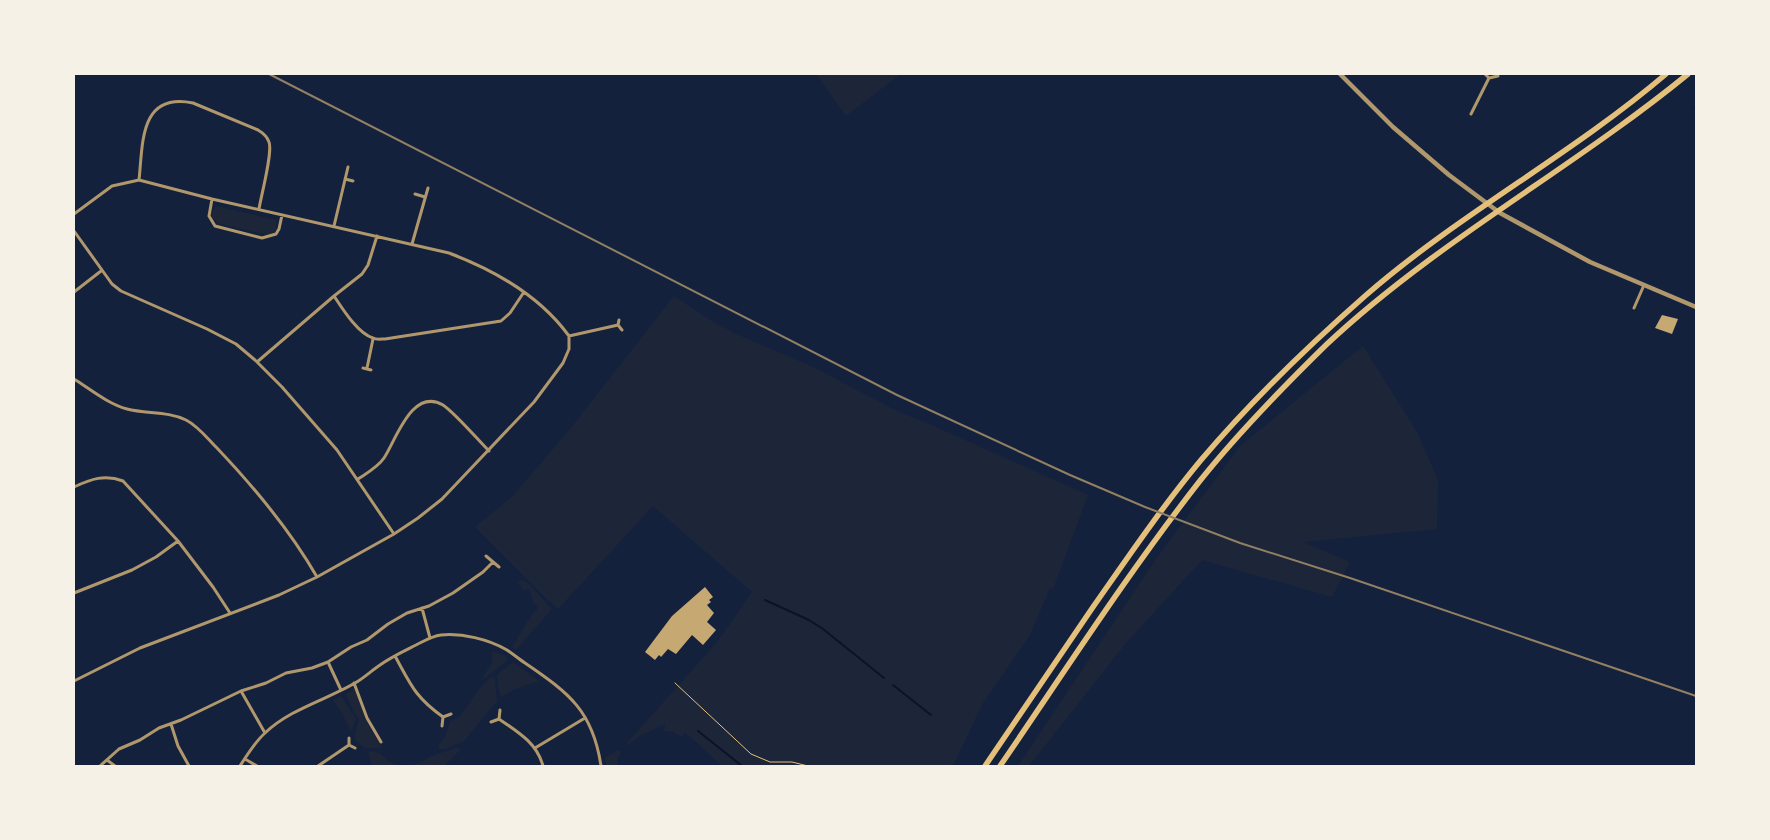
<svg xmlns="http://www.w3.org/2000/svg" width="1770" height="840" font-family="'Times New Roman',serif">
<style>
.green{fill:#1d2539}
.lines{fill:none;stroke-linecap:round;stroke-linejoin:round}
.stream{stroke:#0b132b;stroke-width:2}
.building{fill:#c6a872}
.path{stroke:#e5c07b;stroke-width:1}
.minor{stroke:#b1986c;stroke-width:3}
.tertiary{stroke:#b1986c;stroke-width:4.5}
.trunk{stroke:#e5c07b;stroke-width:5.5}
.rail{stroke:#918062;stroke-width:2}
</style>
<rect width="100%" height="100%" fill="#14213d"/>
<path class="green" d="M816,74h85l-55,42z
M216,206l60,14v9l-3,4 -5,2 -48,-11 -8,-6 -1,-4z
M674,296l36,24 26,14 75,32 86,45 39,16 152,68 -35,94 -3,-1 -20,47 -47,68 -30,63h-231l-37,-34 -3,5 -9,-5 -9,-1 1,-7 -27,13 -9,7 -2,-1 91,-102 34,-49 -99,-86 -94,102 1,2 -10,-8 -75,-75 37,-30 58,-68z
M1363,346l54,86 21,48 -1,49 -134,13 47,20 -18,35 -130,-37 -76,83 -97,123h-11l138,-207 84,-113z
M522,580l6,3 24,26 -36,41 -4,-3c6,-8 18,-33 25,-37v-5l-3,-1 -5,-15 -5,2 -6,-8z
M492,651l14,5 1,5 -26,20 11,-19z
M513,662l26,19 -24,8 -14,8 -3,-10 -1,-12z
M491,677l4,2 2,22 -33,40 -18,8h-7l-1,-3 7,-9 5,-15 11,-7 18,-26z
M355,689l10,30 17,29h-17l-10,-8v-5l4,-16 -5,-6 -8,-18 1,-2z
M341,696l15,23 -5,12 -11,-21 -7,-10z
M458,747l2,3 -16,16h-34l11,-4 8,-5z
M619,750l2,2 -4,9 1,5h-12l-1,-9z
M368,751l12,2 8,8 11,5h-27z"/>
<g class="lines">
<path class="stream" d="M1695,108h1
M765,600l44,20 14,9 61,49
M893,685l38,30
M698,731l44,35"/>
</g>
<path class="building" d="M1662,315l16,4 -6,15 -17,-6z
M705,587l8,10 -4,3 2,2 -4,3 7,8 -7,9 9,8 -13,15 -11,-10 -16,19 -8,-5 -7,8 -2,-2 -4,5 -10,-8 27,-36z"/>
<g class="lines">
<path class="path" d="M675,683l76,71 19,8h22l16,4"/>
<path class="minor" d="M1485,74l4,4 9,-2
M1471,114l18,-36
M345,179l8,2
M139,180c4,-36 0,-88 54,-77l65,27c5,3 9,6 11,12 4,10 -8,54 -10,67
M415,194l10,3
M212,199l-3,17 6,10 47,12 14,-4 3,-5 3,-14
M74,214l38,-28 27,-6 73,19 237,54c45,17 91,43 120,83l49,-11
M334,226l14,-59
M74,231l38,53 9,7 86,38 29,15 19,16 27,27 55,63 57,84
M412,244l16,-56
M74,292l27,-21
M334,296c8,12 24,38 39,42 3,2 8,1 12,1l116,-18 9,-8 14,-21
M1634,308l10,-23
M619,320l-1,5 4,5
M257,362l77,-66 28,-22 6,-9 9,-29
M363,368l8,2
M367,368l6,-29
M74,379c16,10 34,25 53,30 19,5 41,2 59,11 12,6 22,19 31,28 37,39 73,82 100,129
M358,479c9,-6 20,-12 26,-21 12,-18 28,-71 59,-53 13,9 34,34 46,46
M74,487c17,-8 31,-13 49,-6l55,60 35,46 17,26
M486,556l13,11
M74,593l58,-23 24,-13 22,-16
M422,608l8,30
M395,656c16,29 20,41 48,61
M328,662l13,28
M74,681l66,-33 139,-53 38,-18 77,-43 24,-16 24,-19 92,-97 29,-39 6,-14v-13
M354,683l13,35 14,24
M241,691l24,42
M499,719c19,13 38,24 44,47
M491,722l8,-3 1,-9
M171,724l7,22 11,20
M442,726l1,-9 8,-3
M349,738v7l6,3
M535,748l50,-30
M245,759l12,7
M107,760l8,6
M100,766l19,-17 21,-9 19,-12 22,-8 60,-29 25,-8 20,-10 26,-5 16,-6 23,-15 16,-7 21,-16 19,-11 22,-7 24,-13 30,-21 10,-10
M240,766c7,-11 15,-24 25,-33 25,-24 61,-33 90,-50 9,-5 16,-12 25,-18 11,-8 24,-14 36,-20 8,-4 16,-9 25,-10 21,-2 47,4 66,15 6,4 12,9 18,13 44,30 68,48 76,103
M318,766l31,-21"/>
<path class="tertiary" d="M1340,74l53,53 56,48 51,38 90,49 106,45"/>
<path class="trunk" d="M985,766c36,-53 72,-106 108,-159 35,-50 69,-100 108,-147 50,-59 106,-113 164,-164 94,-82 206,-141 301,-222
M1000,766c65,-95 128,-193 199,-284 38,-48 84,-95 128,-138 110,-103 245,-175 361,-270"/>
<path class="rail" d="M269,74l628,321 173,80 75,32 95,36 110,35 346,118"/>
</g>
<rect width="1770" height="840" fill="none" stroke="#f6f1e7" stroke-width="150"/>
</svg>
